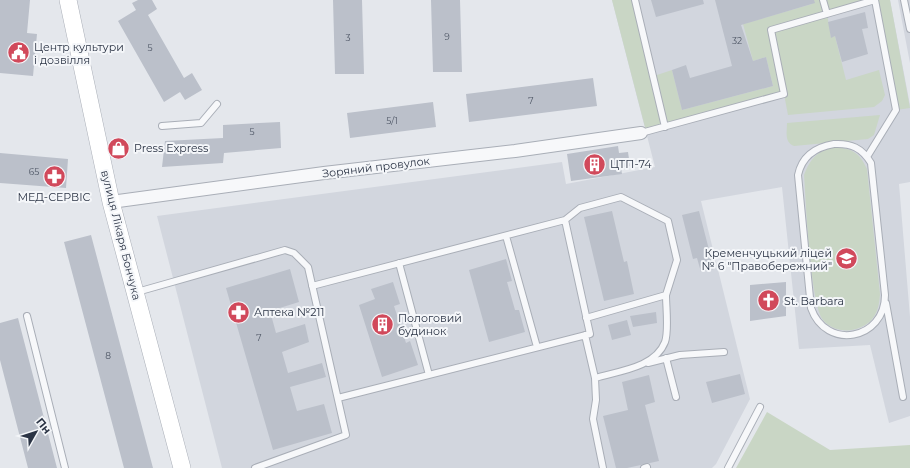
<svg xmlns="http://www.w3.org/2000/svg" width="910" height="468" font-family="Montserrat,sans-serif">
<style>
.built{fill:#d2d6de}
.green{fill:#c9d6c5}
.building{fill:#bbc0ca}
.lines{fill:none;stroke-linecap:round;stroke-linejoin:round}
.lane-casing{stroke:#a9aeb7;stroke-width:8}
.street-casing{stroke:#a9aeb7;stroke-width:14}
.secondary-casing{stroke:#a9aeb7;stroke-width:18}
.lane{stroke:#f7f8fa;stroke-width:6}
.street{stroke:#f7f8fa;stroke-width:12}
.secondary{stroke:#fff;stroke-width:17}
.labels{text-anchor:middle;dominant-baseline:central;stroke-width:4;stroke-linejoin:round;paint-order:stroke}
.number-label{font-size:9px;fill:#4f5766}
.poi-label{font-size:11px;fill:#2b3445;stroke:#f4f6f9;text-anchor:start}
.street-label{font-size:11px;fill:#2b3445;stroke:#f4f6f9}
</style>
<rect width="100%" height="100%" fill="#e4e7ec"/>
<path class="built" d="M612,0h278l20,105v77l-11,2 11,133v99l-21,7 -19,-78 -71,4 -17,-162 -81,14 49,198 -34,65 -4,4h-490l-65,-252 405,-54 4,22 89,-17z
M898,0h12v63z"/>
<path class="green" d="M612,0h23l19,76 18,-6 10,40 91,-24 -7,-29 -13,4 -10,-37 69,-20 -1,-4h79l20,108 -14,2 -21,-109 -48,13 4,23 4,-1 11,44 33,-10 6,25 -3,6 -8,6 -86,8 -4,-21 -138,37z
M880,115l-6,20 -6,4 -74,7c-10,-4 -7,-14 -7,-23z
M834,147c19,2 25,5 33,22l13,125c-1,16 -5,28 -21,34 -12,5 -28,2 -36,-8 -13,-16 -17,-119 -19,-145 7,-17 12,-23 30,-28z
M767,412l63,38 80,-5v23h-174z"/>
<path class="building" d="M0,0h30l-3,33 10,1 -4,42 -33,-3z
M138,0h14l5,9 -9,6 36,63 8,-5 10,17 -17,10 -5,-8 -16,10 -46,-81 18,-11 -4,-7z
M333,0h29l2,74h-29z
M431,0h29l2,72h-29z
M651,0h52l1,4 -48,13z
M715,0h99l1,3 -74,22 12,36 13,-4 7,29 -91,24 -10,-40 14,-5 4,13 42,-12z
M865,12l3,16 -6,1 6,25 -26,8 -7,-26 -4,2 -3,-16z
M593,78l4,28 -128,16 -3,-28z
M433,102l3,25 -86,11 -3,-25z
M280,122l1,26 -57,5 -1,10 -61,4 3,-26 58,-3v-13z
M618,146l1,7 9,-1 2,14 -9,2 1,6 -51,7 -4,-27z
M0,153l68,6 -2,29 -66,-5z
M612,211l12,51 3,-1 7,33 -30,7 -20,-84z
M699,211l15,58 -13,3 -4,-14 -4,1 -11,-44z
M91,235l62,233h-29l-60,-226z
M506,259l6,22 -5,1 8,28h4l6,22 -36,10 -20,-72z
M290,269l9,33 -29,9 6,22 29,-9 4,18 -27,10 6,21 34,-10 4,14 -36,10 7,24 27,-7 8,29 -59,17 -47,-162z
M393,282l7,22 -6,2 12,37 4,-2 8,24 -36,12 -23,-72 16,-6 -4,-10z
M786,282v34l-36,5v-36z
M656,312l1,11 -24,4 -3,-11z
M18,318l39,150h-29l-28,-108v-37z
M627,320l4,15 -19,5 -4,-15z
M740,374l5,20 -33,9 -6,-21z
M649,375l6,27 -10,3 14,56 -32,7h-11l-13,-52 25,-6 -6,-28z"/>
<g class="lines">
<defs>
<path id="lane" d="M635,0l30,127
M823,0l4,14
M904,0l6,29
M162,126l39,-3 16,-19
M641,133l143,-39 -13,-64 104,-30
M834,144c17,-1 28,4 37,19l14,132c0,45 -59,56 -74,13l-13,-133c4,-19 18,-28 36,-31z
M867,157l29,-47 -21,-110
M565,220l15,-12 41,-11 47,24 9,39 -11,35
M506,236l31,111
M399,263l30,112
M312,286l253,-66 25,114 -252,64
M137,292l148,-42 9,3 14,14 38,168 -91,33
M886,303l17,94
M27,316l38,152
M585,335l10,43c23,-7 60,-10 70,-36 4,-11 1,-35 1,-47l-80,23
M666,358l10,39
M648,363l32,-8 44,-3
M595,378l1,22 -3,19 10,49
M644,468l3,-1
M728,468l32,-61"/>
<path id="street" d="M111,202l213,-29 191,-22 126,-18"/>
<path id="secondary" d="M68,0l43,202 71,266"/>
</defs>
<use href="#lane" class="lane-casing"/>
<use href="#street" class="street-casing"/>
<use href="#secondary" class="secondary-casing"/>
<use href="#lane" class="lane"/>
<use href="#street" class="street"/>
<use href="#secondary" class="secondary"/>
</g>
<defs>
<symbol id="civic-disc" viewBox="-11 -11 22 22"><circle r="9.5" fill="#d1495b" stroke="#f4f6f9"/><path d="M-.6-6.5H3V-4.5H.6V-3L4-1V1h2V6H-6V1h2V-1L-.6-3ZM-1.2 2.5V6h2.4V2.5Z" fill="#fff"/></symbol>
<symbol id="shop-disc" viewBox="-11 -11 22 22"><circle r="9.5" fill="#d1495b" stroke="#f4f6f9"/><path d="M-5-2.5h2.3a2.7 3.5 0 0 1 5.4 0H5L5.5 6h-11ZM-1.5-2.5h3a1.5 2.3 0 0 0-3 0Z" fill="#fff"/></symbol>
<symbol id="building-disc" viewBox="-11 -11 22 22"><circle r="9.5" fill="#d1495b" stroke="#f4f6f9"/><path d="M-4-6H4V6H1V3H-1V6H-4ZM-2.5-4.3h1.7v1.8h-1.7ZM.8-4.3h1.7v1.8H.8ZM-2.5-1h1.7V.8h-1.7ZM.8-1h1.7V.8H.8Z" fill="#fff"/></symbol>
<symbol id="pharmacy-disc" viewBox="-11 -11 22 22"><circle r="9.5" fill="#d1495b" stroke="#f4f6f9"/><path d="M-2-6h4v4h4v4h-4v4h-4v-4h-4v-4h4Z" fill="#fff"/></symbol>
<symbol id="school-disc" viewBox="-11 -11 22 22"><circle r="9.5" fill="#d1495b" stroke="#f4f6f9"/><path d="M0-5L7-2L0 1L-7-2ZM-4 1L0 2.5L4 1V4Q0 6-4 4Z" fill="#fff"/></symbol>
<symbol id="church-disc" viewBox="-11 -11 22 22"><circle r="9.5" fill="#d1495b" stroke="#f4f6f9"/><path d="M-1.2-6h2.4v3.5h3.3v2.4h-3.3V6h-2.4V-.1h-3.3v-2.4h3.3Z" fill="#fff"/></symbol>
</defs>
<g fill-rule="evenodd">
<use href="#civic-disc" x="6" y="40" width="25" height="25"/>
<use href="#shop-disc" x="106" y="136" width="25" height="25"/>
<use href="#building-disc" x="582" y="152" width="25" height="25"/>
<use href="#pharmacy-disc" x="42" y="164" width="25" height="25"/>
<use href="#school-disc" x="834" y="246" width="25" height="25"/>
<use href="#church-disc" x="756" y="288" width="25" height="25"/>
<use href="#pharmacy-disc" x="226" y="300" width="25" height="25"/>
<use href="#building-disc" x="370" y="312" width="25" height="25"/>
</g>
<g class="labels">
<g class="number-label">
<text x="447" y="36">9</text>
<text x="348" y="37">3</text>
<text x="737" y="40">32</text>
<text x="150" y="47">5</text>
<text x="531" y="100">7</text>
<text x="392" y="120">5/1</text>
<text x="252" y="131">5</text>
<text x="34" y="171">65</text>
<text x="259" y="337">7</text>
<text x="108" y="355">8</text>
</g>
<g class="poi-label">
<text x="34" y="47">Центр культури<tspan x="34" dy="13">і дозвілля</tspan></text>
<text x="134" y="148">Press Express</text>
<text x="610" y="164">ЦТП-74</text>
<text x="54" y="197" text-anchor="middle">МЕД-СЕРВІС</text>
<text x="832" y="253" text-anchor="end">Кременчуцький ліцей<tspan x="832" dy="13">№ 6 "Правобережний"</tspan></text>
<text x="784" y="301">St. Barbara</text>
<text x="254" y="312">Аптека №211</text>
<text x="398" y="318">Пологовий<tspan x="398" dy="13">будинок</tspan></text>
</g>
<g class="street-label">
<text transform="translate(376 167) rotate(-7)">Зоряний провулок</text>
<text transform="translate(121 235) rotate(76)">вулиця Лікаря Бончука</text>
</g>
</g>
<g transform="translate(36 432) rotate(51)" stroke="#f4f6f9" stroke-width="3" paint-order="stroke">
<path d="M0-3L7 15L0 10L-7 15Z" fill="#2b3445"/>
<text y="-6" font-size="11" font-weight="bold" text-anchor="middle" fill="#2b3445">Пн</text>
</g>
</svg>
